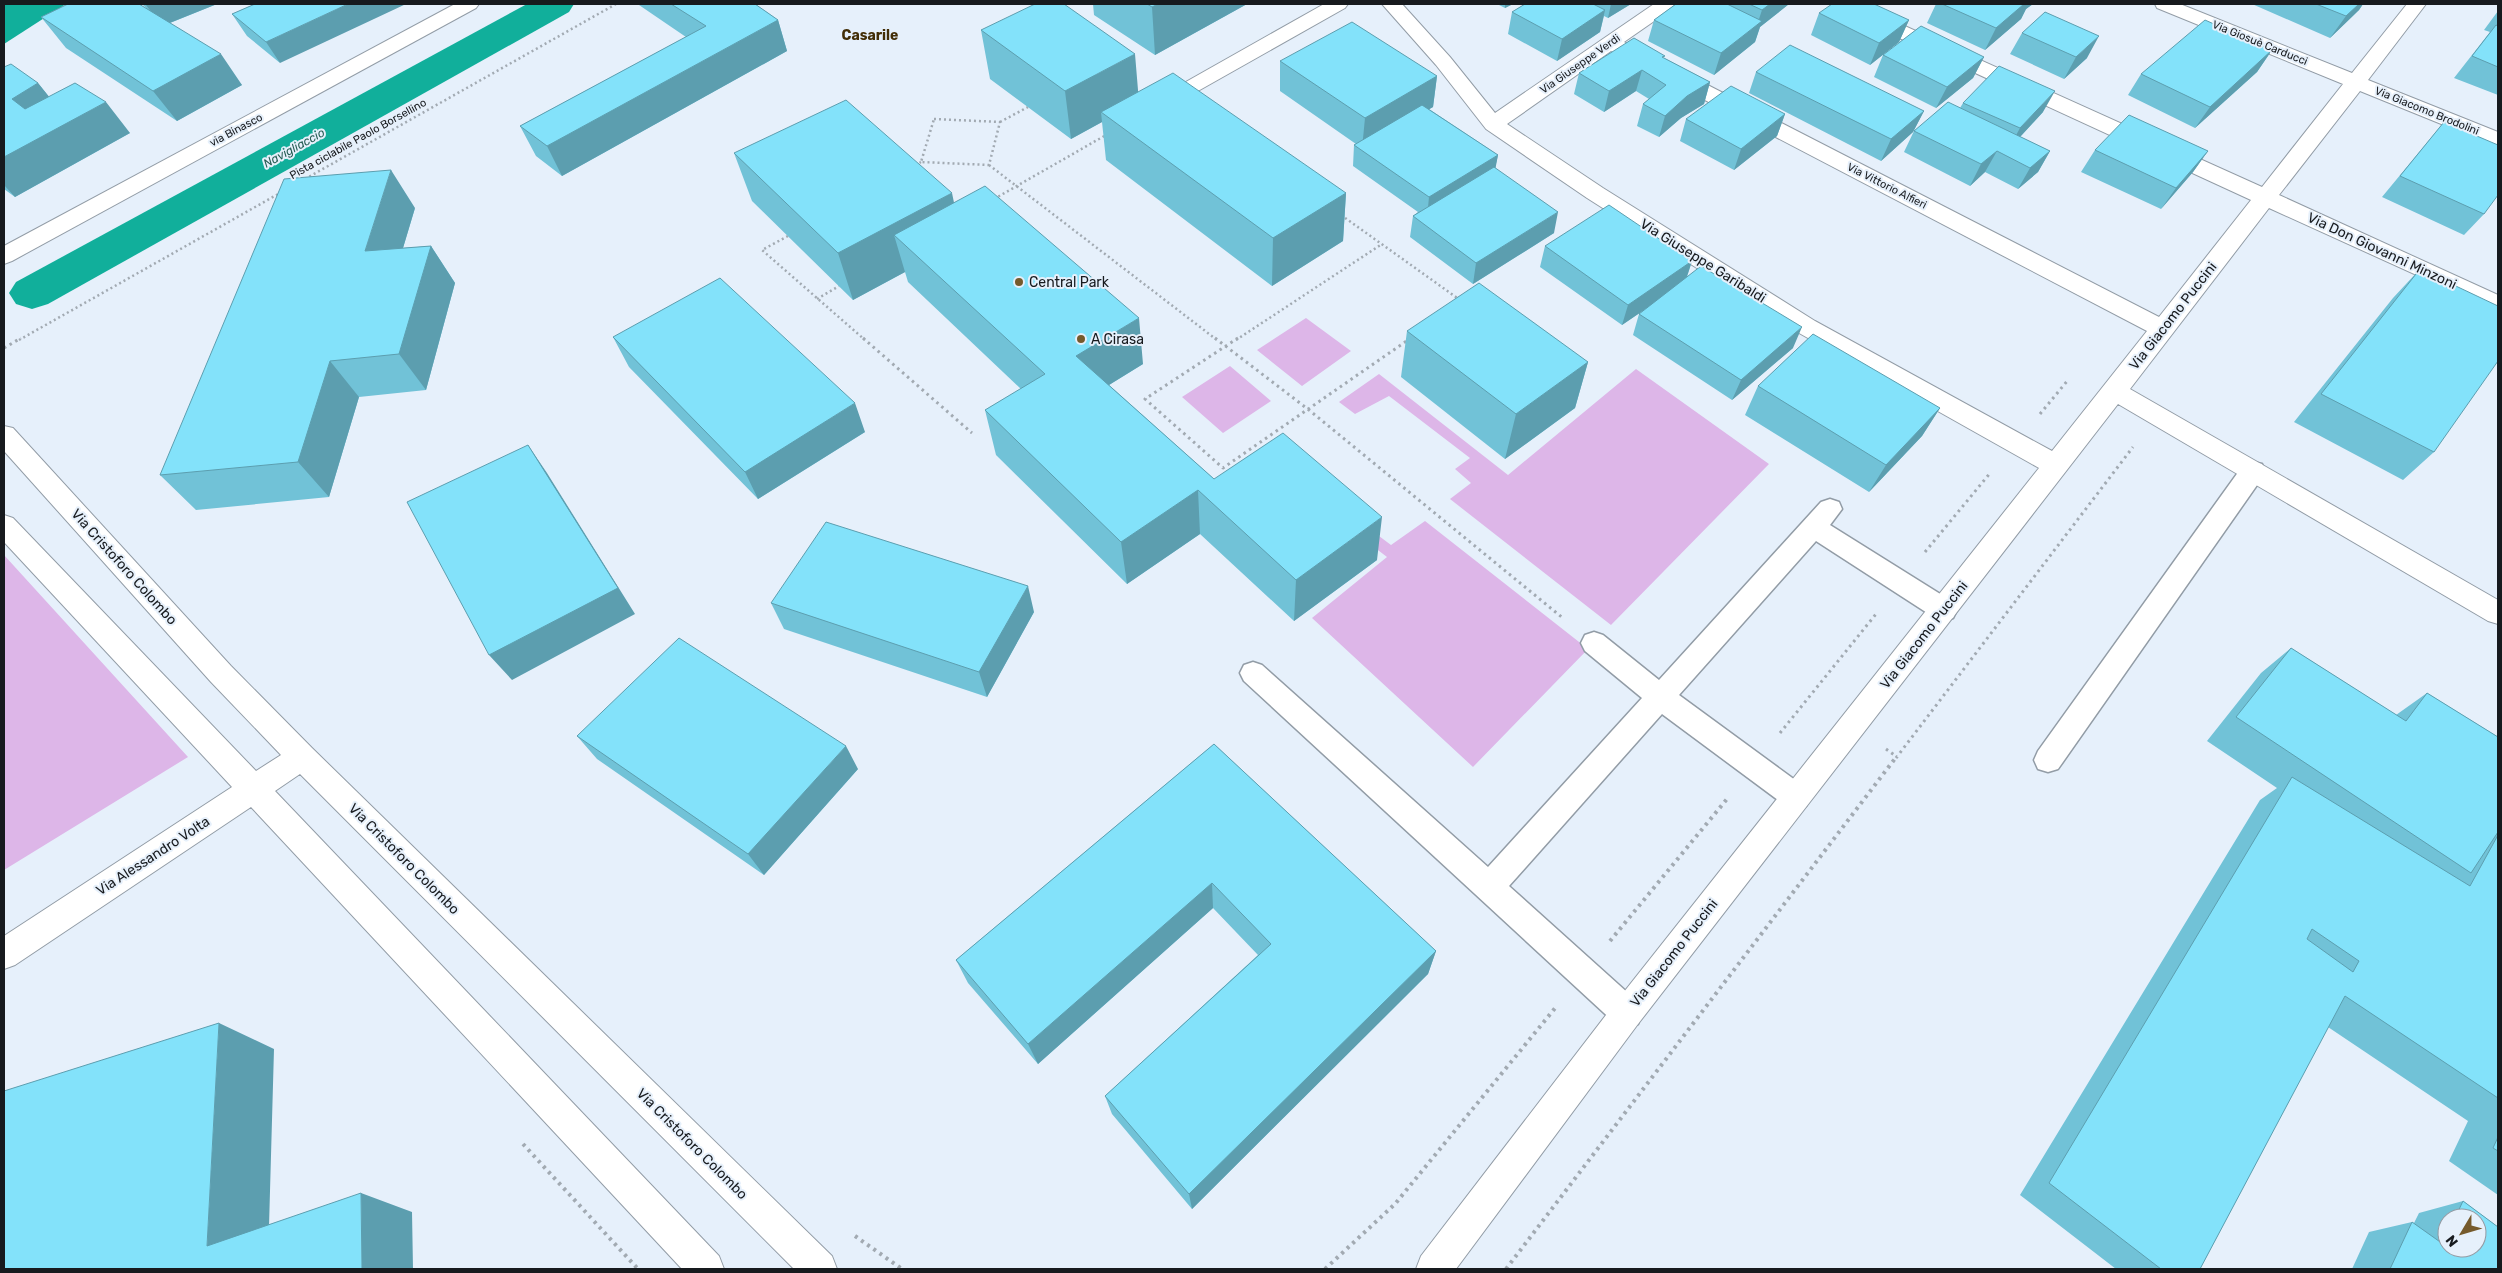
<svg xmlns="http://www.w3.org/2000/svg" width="2502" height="1273" font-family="Rubik,sans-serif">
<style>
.green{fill:#ddb6e8}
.water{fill:#11af9b}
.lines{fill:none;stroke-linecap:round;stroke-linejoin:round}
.canal{fill:#11af9b;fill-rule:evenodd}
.lane-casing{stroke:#929ca6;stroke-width:3}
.street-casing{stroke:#929ca6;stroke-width:2}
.primary-casing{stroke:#929ca6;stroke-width:2}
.path-far2{stroke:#a2aab2;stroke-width:2.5;stroke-dasharray:2 3;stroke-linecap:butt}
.path-far1{stroke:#a2aab2;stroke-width:3;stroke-dasharray:2.5 4;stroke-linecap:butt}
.path{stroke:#a2aab2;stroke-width:4;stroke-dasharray:3 4.5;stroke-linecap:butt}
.lane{fill:#fff;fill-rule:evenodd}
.street{fill:#fff;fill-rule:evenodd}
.primary{fill:#fff;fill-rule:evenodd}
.wall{fill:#71c2d7;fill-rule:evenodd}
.shaded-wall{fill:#5c9eaf}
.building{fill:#83e2fa;stroke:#5c9eaf;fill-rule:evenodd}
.poi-dot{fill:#755a2c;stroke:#e6f0fb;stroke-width:2}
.labels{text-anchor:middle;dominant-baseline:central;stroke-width:4;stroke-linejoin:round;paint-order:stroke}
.far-street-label{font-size:11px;fill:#171a1e;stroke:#e6f0fb}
.far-water-label{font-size:12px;font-style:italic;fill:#265d54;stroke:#e6f0fb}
.far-quarter-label{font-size:14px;font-weight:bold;fill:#422d06;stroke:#e6f0fb}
.street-label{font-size:14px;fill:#171a1e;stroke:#e6f0fb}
.poi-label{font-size:14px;fill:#171a1e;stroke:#e6f0fb;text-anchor:start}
</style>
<rect width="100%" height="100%" fill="#e6f0fb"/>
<path class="green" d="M1306,318l45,33 -49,35 -45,-36z
M1230,366l41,35 -48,32 -41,-36z
M1636,369l133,95 -158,161 -161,-126 21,-16 -16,-14 15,-11 -81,-62 -34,18 -16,-12 40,-28 129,101z
M1355,518l36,27 34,-24 163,128 -115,118 -161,-149 75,-61 -43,-33z
M4,555l184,202 -184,113z"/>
<path class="water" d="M4,4h62l-62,40z"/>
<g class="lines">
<path class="canal" d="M527,4h47l-5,8 -521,292 -16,5 -16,-5 -7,-11 7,-11z"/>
<defs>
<path id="lane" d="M2253,462l9,2 3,7 -3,7 -204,291 -10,3 -10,-3 -4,-9 4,-9 206,-287z
M1830,499l9,3 3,7 -12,16 123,77 4,8 -4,8 -9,3 -9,-3 -119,-77 -137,154 127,93 4,9 -4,9 -10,4 -10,-4 -124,-92 -153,172 129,116 4,11 -4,11 -11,4 -11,-4 -372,-343 -4,-8 4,-8 9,-3 9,3 226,202 154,-169 -57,-47 -4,-8 4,-8 9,-3 9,3 56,45 162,-178z"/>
<path id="street" d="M1324,4h24l-3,4 -163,92 -7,2 -7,-2 -3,-4 3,-4z
M1382,4h20l48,53 45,56 159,-109h21l-2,4 -49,34 535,275 92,-117 -417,-192 -2,-4h24l406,183 81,-103 -186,-76 -2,-4h25l172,69 55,-69h19l-58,76 130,52v15l-138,-56 -81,104 219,100v17l-229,-104 -139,181 368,211v24l-10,-3 -370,-217 -480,620 -182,245h-40l5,-13 195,-254 423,-534 -240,-135 -212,-135 -101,-69 -50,-64zM1611,51l536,280 -95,120 -237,-130 -212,-133 -96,-64z
M4,426l9,2 218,238 81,82 520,508 5,13h-43l-494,-495 -25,17 444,465 5,13h-42l-431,-462 -236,158 -11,4v-33l228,-149 -228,-245v-27l9,3 243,253 25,-16 -70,-73 -207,-231z"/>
<path id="primary" d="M455,4h24l-3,4 -464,253 -8,3v-18z"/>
</defs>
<use href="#lane" class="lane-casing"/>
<use href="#street" class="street-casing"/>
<use href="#primary" class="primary-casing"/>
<path class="path-far2" d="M934,119l66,3 -11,43 -68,-3z
M1000,122l28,-15
M915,165l6,-3
M989,165l228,175
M305,179l311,-175
M994,199l112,-64
M1341,215l119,85
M788,236l-26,14 103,90
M817,299l22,-13
M19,340l261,-147
M1236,340l146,-96"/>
<path class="path-far1" d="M863,338l109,95
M1215,338l94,72 255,209
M1238,338l-93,61 78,69 185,-128
M4,348l17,-10
M2040,414l28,-34
M1925,552l66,-80
M1780,733l96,-119
M1886,749l11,8
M1896,758l237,-311"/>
<path class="path" d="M1610,941l117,-142
M523,1144l115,125
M855,1236l47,33
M1325,1269l70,-65 161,-197
M1506,1269l391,-513"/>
<use href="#lane" class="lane"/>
<use href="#street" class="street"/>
<use href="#primary" class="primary"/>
</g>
<path class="wall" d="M142,4h75l-47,19 72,62 -65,36 -111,-73 -25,-31 105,-9z
M255,4l25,59 -33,-27 -15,-22z
M638,4h117l23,16 9,31 -225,125 -26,-20 -16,-30 166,-89 -47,-32z
M1093,4h154l-92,51 -61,-40z
M1497,4h16l-8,4z
M1525,4h106l-23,14 -4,-2 -4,16 -43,29 -49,-27 4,-22z
M1676,4h113l-29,23 -5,15 -41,33 -66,-34 6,-21z
M1936,4h97l-7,5 -5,10 -36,31 -58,-27z
M2252,4h111l-4,6 -29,28z
M2498,11v84l-44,-17 36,-46 -6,-2z
M1819,13l90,7 -10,22 -29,23 -59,-30z
M981,30l157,62 208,101 -3,48 -71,45 -166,-126 -4,-38 -31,17 -81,-60z
M2022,33l65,25 -23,21 -54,-25z
M2272,50l-15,22 -62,56 -67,-33 13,-21z
M1883,55l101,2 -11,21 -37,30 -62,-31z
M1664,58l46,24 -6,22 -23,14 -22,19 -22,-11 6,-22 6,-5 -13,-8 -32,21 -30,-18 5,-21z
M1280,61l157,15 -4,31 -4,2 69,46 -3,13 59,65 -81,51 -63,-47 3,-21 5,-4 -65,-46 1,-21 2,-1 -76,-53z
M4,67l34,16 11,14 81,36 -115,64 -11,-8z
M1756,72l168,39 -11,21 -32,29 -132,-68z
M1963,103l80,9 -23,25 30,14 -12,21 -20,17 -33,-17 -15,14 -66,-34 10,-21 46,-23z
M1785,114l-8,22 -43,34 -54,-29 6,-22z
M2444,122l40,92 -20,21 -82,-38z
M2095,150l113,1 -15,21 -32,37 -80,-37z
M734,153l220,50 189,161 -34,21 105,94 163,81 -83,61 -94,-87 -73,50 -131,-129 -11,-45 36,-21 -113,-107 -3,-10 -52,28 -101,-99z
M415,208l-12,40 28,-2 24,37 -29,107 -67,7 -30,100 -133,13 -36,-35z
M1545,246l147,15 -5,16 106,71 -61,52 -99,-65 6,-21 8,-6 -25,17 -82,-58z
M2420,269l14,183 -31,28 -109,-58 99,-124z
M1407,331l181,31 -13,46 -70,51 -104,-82z
M613,337l252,95 -107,67 -129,-132z
M1758,386l182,22 -18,28 -53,56 -124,-77z
M771,603l263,9 -47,85 -203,-68z
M2291,648l105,67 31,-22 71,44v458l-49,-34 19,-40 -140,-94 -128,242h-84l-96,-74 240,-395 17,-12 -70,-47 54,-68z
M577,736l281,33 -94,106 -167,-116z
M1214,744l222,207 -8,23 -236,235 -80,-95 -7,-18 153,-141 -45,-47 -175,156 -70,-81 -12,-23z
M2463,1201l35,26v42h-146l17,-37 43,-10 2,1 5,-10zM2447,1218h30v30h-30z"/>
<path class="shaded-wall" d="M148,4h69l-55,22 -16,-21z
M348,4h58l-126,59 -14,-21z
M1158,4h89l-92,51 -3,-48z
M1505,4h8l-8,4z
M1611,4h20l-23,14z
M1770,4h19l-29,23 -5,15 -41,33 7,-22 36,-28 5,-15z
M2024,4h9l-7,5 -5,10 -36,31 11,-22z
M2359,4h4l-4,6 -29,28 16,-22z
M1605,10l-5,22 -43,29 5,-22z
M778,20l9,31 -225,125 -15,-30z
M1909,20l-10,22 -29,23 9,-22z
M2099,36l-12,22 -23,21 12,-22z
M2272,50l-15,22 -62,56 15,-21z
M221,54l21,31 -65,36 -24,-30z
M1135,54l4,48 -38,10 1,10 -31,17 -6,-48z
M1984,57l-11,21 -37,30 11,-21z
M1642,70l-6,21 -32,21 5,-21z
M1437,76l-4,31 -71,42 3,-31z
M1710,82l-6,22 -23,14 -22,19 6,-21 22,-20z
M38,83l25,31 -24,16 -27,-31z
M2055,91l-12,21 -35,38 12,-22z
M106,102l24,31 -115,64 -11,-12v-28z
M1924,111l-11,21 -32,29 10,-22z
M1785,114l-8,22 -43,34 7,-21z
M1997,151l-12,21 -15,14 11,-22z
M2050,151l-12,21 -20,17 12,-21z
M2208,151l-15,21 -32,37 15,-21z
M1498,155l-4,21 -67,42 2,-21z
M391,170l24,38 -24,80 -26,-37z
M952,193l10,48 -68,-6 11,37 -52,28 -15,-47z
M1346,193l-3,48 -71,45 1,-48z
M1558,212l-4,21 -81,51 3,-21z
M431,246l24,37 -29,107 -27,-36z
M1692,261l-7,21 -63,43 6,-20z
M1139,318l4,46 -60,37 -7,-45z
M1802,327l-9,21 -61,52 9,-20z
M330,361l29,36 -30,100 -31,-35z
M1588,362l-13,46 -70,51 11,-45z
M855,403l10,29 -107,67 -13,-27z
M1940,408l-18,28 -53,56 17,-27z
M528,445l19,28 88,141 -123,66 -23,-25z
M1198,490l2,44 -73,50 -6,-42z
M1382,517l-5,43 -83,61 2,-41z
M1028,586l6,26 -47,85 -8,-25z
M846,746l12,23 -94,106 -16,-21z
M1212,883l1,25 -175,156 -10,-20z
M1436,951l-8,23 -236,235 -3,-15z
M219,1023l55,26 -6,213 -61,-16z
M361,1193l51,19 1,57h-51z"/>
<path class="building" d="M68,4h71l82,50 -68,37 -112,-74z
M255,4h93l-82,38 -34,-28z
M671,4h84l23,16 -231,126 -27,-20 186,-100z
M1035,4h29l71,50 -70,37 -84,-61z
M1147,4h11l-6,3z
M1525,4h68l12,6 -43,29 -50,-27z
M1676,4h51l35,17 -41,32 -67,-33z
M1749,4h21l-8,6z
M1832,4h42l35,16 -30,23 -60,-30z
M1942,4h82l-28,24z
M2316,4h43l-13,12z
M2045,12l54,24 -23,21 -54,-24z
M2205,20l67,30 -62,57 -69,-33z
M1352,22l85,54 -72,42 -85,-57z
M2496,25l2,1v41l-26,-11z
M1921,26l63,31 -37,30 -64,-32z
M1634,38l31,18 -3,1 48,25 -23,14 -22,20 -22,-12 23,-19 -24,-15 -33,21 -30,-18z
M1790,45l134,66 -33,28 -135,-67z
M11,64l27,19 -26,16 13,10 50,-26 31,19 -102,55v-90z
M1999,66l56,25 -35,37 -57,-25z
M1173,73l173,120 -73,45 -172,-126z
M1731,86l54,28 -44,35 -55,-30z
M846,100l106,93 -114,60 -104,-100z
M1948,102l102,49 -20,17 -33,-17 -16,13 -67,-33z
M1422,105l76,50 -69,42 -75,-52z
M2129,115l79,36 -32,37 -81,-38z
M2444,122l54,23v50l-14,19 -84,-38z
M1494,167l64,45 -82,51 -63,-47z
M391,170l-26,81 66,-5 -32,108 -69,7 -32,101 -138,13 124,-296z
M985,186l154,132 -63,38 138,123 69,-46 99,84 -86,63 -98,-90 -77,52 -136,-132 60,-36 -151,-139z
M1609,205l83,56 -64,44 -83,-59z
M1701,266l101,61 -61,53 -102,-66z
M2420,269l78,37v55l-64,91 -113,-58z
M720,278l135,125 -110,69 -132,-135z
M1479,283l109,79 -72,52 -109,-83z
M1813,334l127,74 -54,57 -128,-79z
M528,445l90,143 -129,67 -82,-153z
M826,522l202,64 -49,86 -208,-69z
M679,638l167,108 -98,108 -171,-118z
M2291,648l115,73 21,-28 71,44v95l-27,41 -235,-156z
M1214,744l222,207 -247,243 -84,-98 166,-152 -59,-61 -184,161 -72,-84z
M2292,777l178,109 28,-51v263l-153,-102 -145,273h-39l-112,-86zM2312,929l47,32 -6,11 -46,-33z
M219,1023l-12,223 154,-53 1,76h-358v-178z
M2498,1137v14l-5,-3z
M2463,1201l35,26v42h-108l22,-47 31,22 4,-8v12h30v-30h-22z"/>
<g class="poi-dot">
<circle cx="1019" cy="282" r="5"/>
<circle cx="1081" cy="339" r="5"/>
</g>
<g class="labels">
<g class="far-street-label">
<text transform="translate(2260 43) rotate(22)">Via Giosuè Carducci</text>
<text transform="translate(1580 64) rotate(-35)">Via Giuseppe Verdi</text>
<text transform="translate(2427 111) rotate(22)">Via Giacomo Brodolini</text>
<text transform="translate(236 130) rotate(-28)">via Binasco</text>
<text transform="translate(358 139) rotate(-29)">Pista ciclabile Paolo Borsellino</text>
<text transform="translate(1887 186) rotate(27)">Via Vittorio Alfieri</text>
</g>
<g class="far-water-label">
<text transform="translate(294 148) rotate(-29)">Navigliaccio</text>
</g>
<g class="far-quarter-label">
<text x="870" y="35">Casarile</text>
</g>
<g class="street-label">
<text transform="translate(2382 251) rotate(25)">Via Don Giovanni Minzoni</text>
<text transform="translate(1703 261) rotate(32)">Via Giuseppe Garibaldi</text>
<text transform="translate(2173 316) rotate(-52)">Via Giacomo Puccini</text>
<text transform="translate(124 567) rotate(48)">Via Cristoforo Colombo</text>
<text transform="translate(1924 635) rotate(-52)">Via Giacomo Puccini</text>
<text transform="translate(153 856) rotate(-33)">Via Alessandro Volta</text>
<text transform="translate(404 859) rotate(45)">Via Cristoforo Colombo</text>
<text transform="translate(1674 953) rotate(-52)">Via Giacomo Puccini</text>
<text transform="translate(692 1144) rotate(45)">Via Cristoforo Colombo</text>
</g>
<g class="poi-label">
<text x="1029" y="282">Central Park</text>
<text x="1091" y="339">A Cirasa</text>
</g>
</g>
<rect width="2502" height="1273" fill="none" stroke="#171a1e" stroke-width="10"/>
<g transform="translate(2462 1233) rotate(232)"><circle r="24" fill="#e6f0fb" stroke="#939aa3"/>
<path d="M0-4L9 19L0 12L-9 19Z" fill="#755a2c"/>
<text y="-8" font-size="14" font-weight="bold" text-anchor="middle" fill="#171a1e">N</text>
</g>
</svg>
